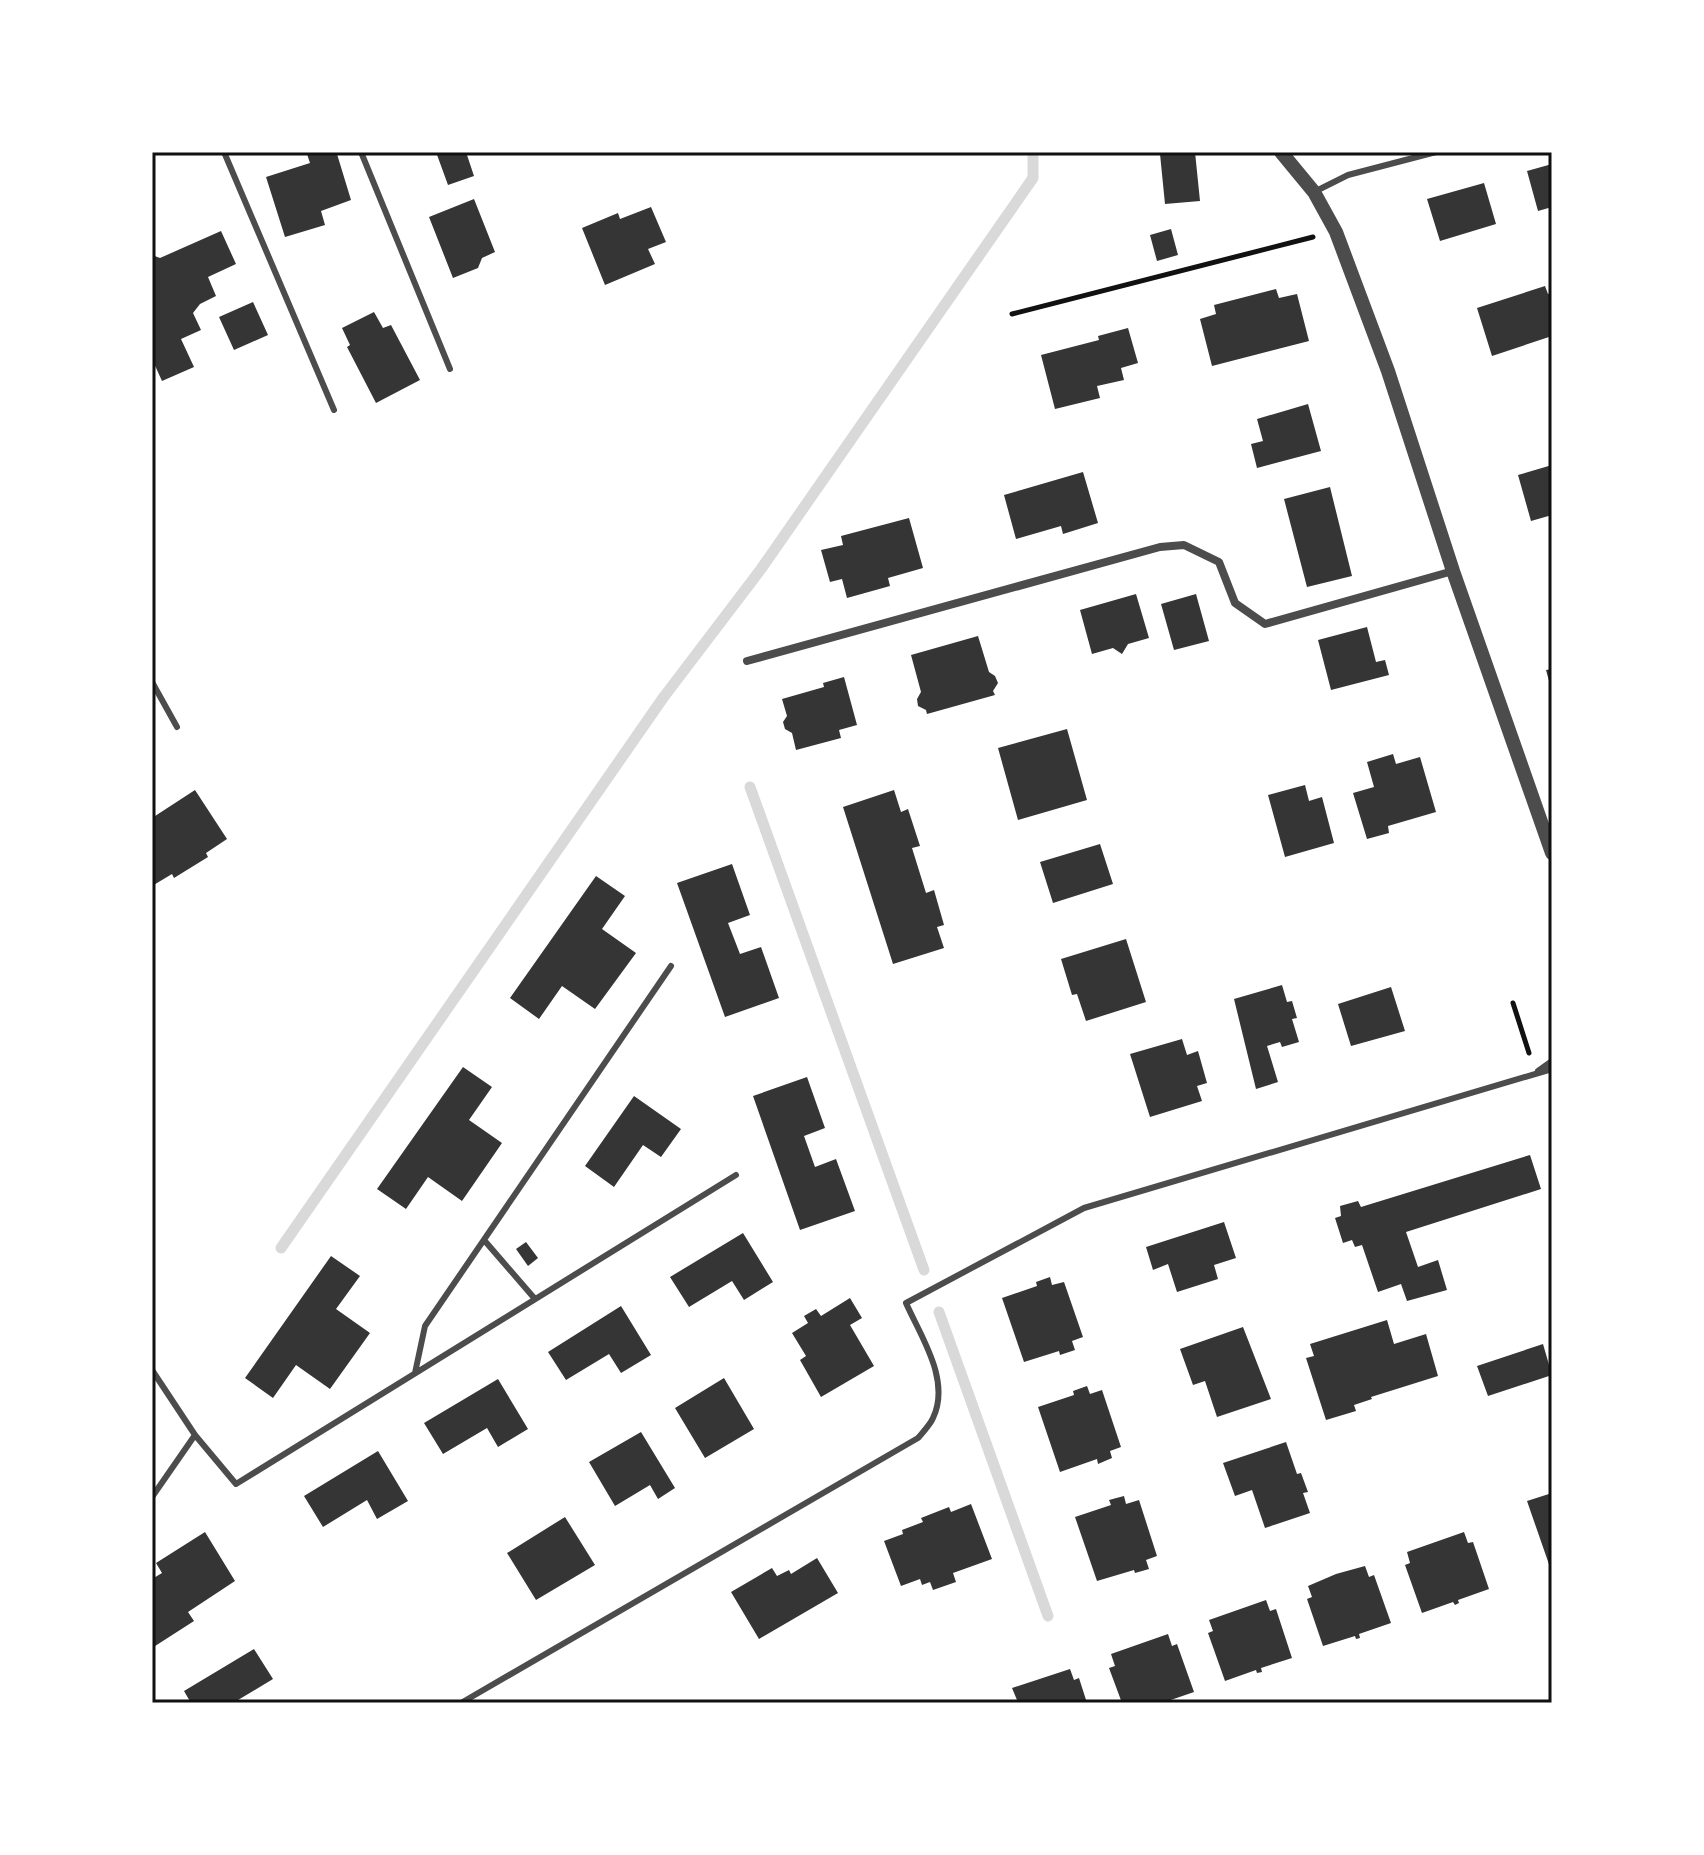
<svg xmlns="http://www.w3.org/2000/svg" width="1704" height="1855" font-family="'PT Serif',serif">
<style>
.lines{fill:none;stroke-linecap:round;stroke-linejoin:round}
.stream{stroke:#d9d9d9;stroke-width:11}
.building{fill:#353535}
.path{stroke:#111;stroke-width:5}
.service{stroke:#4c4c4c;stroke-width:6}
.minor{stroke:#4c4c4c;stroke-width:8}
.tertiary{stroke:#4c4c4c;stroke-width:14}
.neatline{fill:none;stroke:#111;stroke-width:3}
</style>
<rect width="100%" height="100%" fill="#fff"/>
<g class="lines">
<path class="stream" d="M750,787l174,483
M281,1248l382,-550 98,-129 272,-391v-26
M939,1312l109,304"/>
</g>
<path class="building" d="M313,152l24,2 14,46 -30,11 4,14 -40,12 -19,-60 44,-14 -3,-9z
M436,152h30l8,24 -26,9z
M1182,152h13l5,49 -35,3 -5,-50z
M1552,164v43l-14,4 -11,-40z
M1484,183l12,41 -56,17 -13,-42z
M474,199l21,53 -13,6 -4,10 -25,10 -24,-61z
M651,207l15,35 -18,7 7,15 -50,21 -23,-57 36,-15 2,6z
M1171,229l7,26 -21,6 -7,-26z
M221,231l15,33 -28,13 8,19 -16,8 -7,9 8,17 -20,9 13,28 -32,14 -10,-22v-104l8,3z
M1545,286l3,8 4,-1v43l-60,20 -15,-48z
M1276,289l3,9 18,-4 12,47 -97,25 -12,-47 16,-5 -2,-9z
M253,302l15,33 -34,15 -15,-33z
M374,312l9,16 8,-3 29,55 -44,23 -29,-56 3,-2 -8,-17z
M1128,328l10,35 -17,5 3,12 -27,6 3,12 -45,11 -14,-54 58,-15 -1,-4z
M1308,404l13,47 -64,17 -6,-24 12,-3 -6,-22z
M1552,465v50l-21,6 -13,-46z
M1083,472l15,51 -35,11 -2,-8 -45,13 -12,-44z
M1330,487l22,89 -45,11 -23,-88z
M909,518l14,50 -35,10 2,8 -43,12 -5,-19 -12,3 -9,-32 22,-5 -2,-9z
M1136,594l13,44 -21,6 -6,10 -9,-6 -21,6 -12,-44z
M1196,594l13,47 -35,9 -13,-46z
M1367,627l9,35 9,-2 4,15 -58,15 -13,-50z
M978,636l11,36 6,4 3,7 -5,8 2,4 -68,19 -1,-4 -8,-4 -1,-7 4,-7 -10,-37z
M1552,669v18l-1,1 -5,-18z
M844,677l13,48 -18,5 2,8 -45,12 -4,-17 -7,-4 -2,-7 4,-6 -5,-17 42,-12 -1,-4z
M1067,729l20,71 -69,20 -20,-72z
M1393,754l3,10 24,-7 16,55 -48,14 1,7 -22,6 -14,-46 21,-6 -7,-25z
M1305,785l4,16 13,-4 12,46 -49,14 -17,-62z
M195,790l32,49 -21,14 2,4 -34,21 -2,-4 -20,12v-68z
M894,790l7,22 7,-3 12,37 -8,2 14,45 8,-3 10,35 -7,2 7,21 -51,16 -50,-157z
M1100,844l13,40 -60,19 -13,-41z
M732,864l18,51 -22,8 12,31 21,-7 18,51 -54,19 -48,-134z
M596,876l29,20 -23,33 34,24 -41,56 -33,-23 -23,33 -29,-21z
M1126,939l20,63 -60,19 -9,-27 -5,1 -11,-36z
M1282,985l5,17 5,-1 5,17 -5,1 7,23 -17,5 -2,-5 -13,4 11,36 -22,7 -22,-90z
M1391,987l14,44 -54,15 -13,-42z
M1182,1039l5,16 11,-4 9,32 -10,3 5,15 -52,16 -20,-63z
M463,1067l29,20 -23,33 33,23 -40,58 -34,-24 -22,32 -29,-20z
M807,1077l18,51 -21,8 11,31 21,-8 19,52 -55,19 -47,-134z
M634,1096l47,33 -20,28 -18,-12 -29,42 -29,-21z
M1530,1155l11,34 -135,43 12,35 20,-7 9,30 -40,11 -6,-17 -23,8 -16,-47 -7,2 -3,-7 -9,3 -8,-25 6,-2 -1,-10 18,-5 3,6z
M1224,1222l12,36 -22,7 4,14 -41,13 -9,-28 -15,6 -7,-23z
M743,1233l30,49 -29,18 -12,-19 -43,26 -19,-30z
M526,1242l12,16 -10,8 -12,-17z
M331,1256l29,20 -24,33 34,24 -40,56 -34,-24 -23,33 -28,-20z
M1050,1277l2,8 12,-3 19,55 -11,4 3,9 -15,5 -1,-4 -35,11 -22,-64 35,-12 -1,-4z
M850,1298l12,20 -12,7 24,41 -53,31 -21,-37 6,-4 -14,-23 16,-10 -4,-7 12,-7 5,7z
M621,1306l30,49 -30,18 -12,-19 -43,26 -18,-28z
M1387,1320l7,24 32,-10 12,42 -67,21 1,2 -18,6 2,6 -30,9 -20,-62 8,-2 -4,-12z
M1243,1327l28,72 -54,18 -12,-36 -12,4 -13,-36z
M1543,1344l9,31 -64,21 -11,-30z
M724,1378l30,51 -49,29 -30,-50z
M498,1379l30,50 -30,18 -11,-19 -44,26 -19,-31z
M1087,1386l3,8 12,-4 19,57 -11,4 2,7 -14,6 -1,-5 -37,13 -22,-65 36,-12 -1,-4z
M641,1432l34,56 -17,11 -8,-14 -35,21 -26,-44z
M1286,1442l11,32 4,-1 7,19 -5,1 7,20 -45,15 -13,-38 -17,6 -12,-33z
M378,1451l30,50 -31,18 -10,-19 -44,27 -19,-31z
M1552,1493v80l-25,-72z
M1124,1496l2,8 13,-4 18,56 -11,4 3,9 -14,4 -1,-3 -37,11 -22,-64 36,-12 -2,-5z
M971,1504l21,55 -39,14 3,9 -23,8 -3,-8 -8,3 -2,-6 -19,7 -17,-45 19,-7 -1,-4 21,-8 -2,-4 28,-11 2,5z
M565,1517l30,48 -59,35 -29,-47z
M205,1532l30,49 -47,31 6,9 -42,27v-69l10,-6 -6,-10z
M1464,1532l4,11 5,-1 16,47 -31,11 1,3 -4,2 -2,-3 -31,11 -17,-48 5,-2 -3,-11z
M817,1558l21,35 -79,46 -28,-47 41,-24 5,8 12,-6 2,4z
M1365,1566l4,11 5,-2 17,48 -32,11 1,4 -4,1 -1,-3 -32,10 -16,-47 5,-2 -4,-11 28,-12z
M1266,1600l4,11 6,-2 16,49 -31,10 1,4 -5,1 -1,-3 -31,11 -17,-48 5,-2 -4,-11z
M1168,1634l4,12 5,-2 17,48 -32,11h-40l-13,-35 6,-2 -4,-12z
M254,1649l19,30 -35,21 2,3h-49l-7,-12z
M1070,1669l4,11 5,-2 8,25h-77l7,-3 -5,-12z"/>
<g class="lines">
<path class="path" d="M1012,314l301,-77
M1513,1003l16,50"/>
<path class="service" d="M224,152l110,258
M361,152l89,217
M1314,192l34,-17 88,-23
M152,682l25,45
M1538,1071l14,-10
M484,1240l51,59
M152,1370l43,65 41,49 500,-309
M415,1373l10,-47 246,-360
M152,1497l43,-62
M461,1703l457,-265c5,-6 12,-13 15,-20 18,-38 -12,-81 -27,-115l178,-95 468,-139"/>
<path class="minor" d="M747,661l413,-114 24,-2 35,17 16,41 30,21 188,-53"/>
<path class="tertiary" d="M1281,152l33,40 22,40 52,139 65,200 99,282"/>
</g>
<rect width="1704" height="1855" fill="none" stroke="#ffffff" stroke-width="308"/>
<rect x="154" y="154" width="1396" height="1547" class="neatline"/>
</svg>
